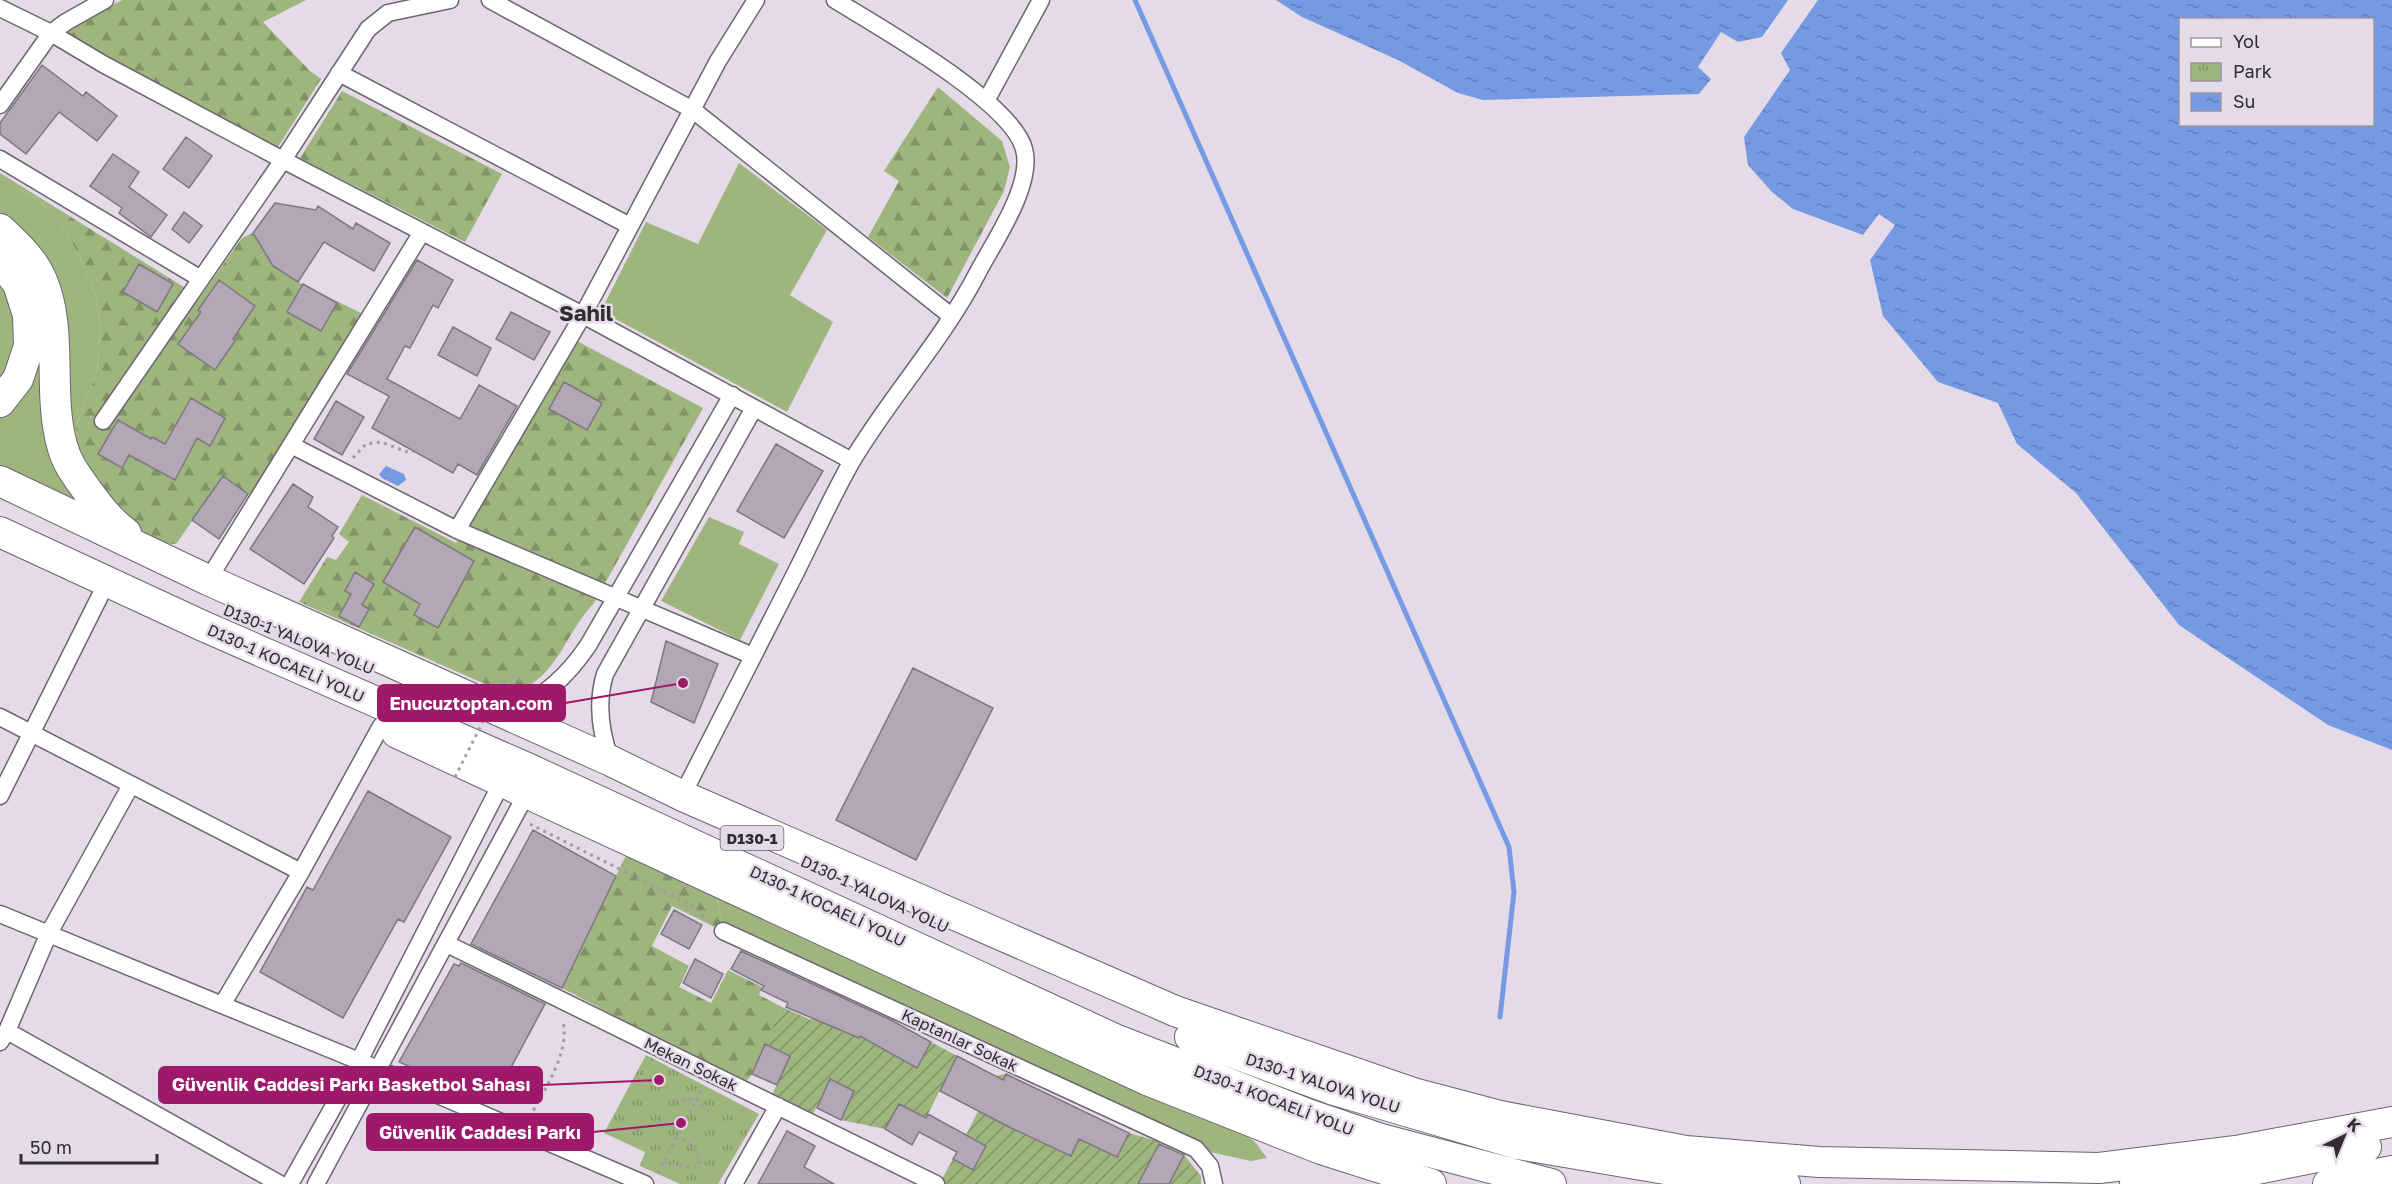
<svg xmlns="http://www.w3.org/2000/svg" width="2392" height="1184" font-family="'Golos Text',sans-serif">
<style>
.grass{fill:#9eb57e}
.forest{fill:url(#forest-firs)}
.park{fill:url(#park-tufts)}
.garden{fill:url(#garden-furrows)}
.water{fill:url(#water-ripples);fill-rule:evenodd}
.lines{fill:none;stroke-linecap:round;stroke-linejoin:round}
.stream{stroke:#759ae3;stroke-width:5}
.building{fill:#b2a8b5;stroke:#7f7682;stroke-width:1.5}
.street-casing{stroke:#6e6571;stroke-width:19}
.highway-casing{stroke:#6e6571;stroke-width:32}
.path{stroke:#a29ba5;stroke-width:3;stroke-dasharray:3 4.5;stroke-linecap:butt}
.street{stroke:#fff;stroke-width:16}
.highway{stroke:#fff;stroke-width:30}
.path-bridge{stroke:#a29ba5;stroke-width:3;stroke-dasharray:3 4.5;stroke-linecap:butt}
.labels{text-anchor:middle;dominant-baseline:central;stroke-width:5;stroke-linejoin:round;paint-order:stroke}
.shield{fill:#e4dae8;stroke:#666169;stroke-width:1.5}
.shield-label{font-size:15px;font-weight:bold;fill:#302d32}
.street-label{font-size:16px;fill:#302d32;stroke:#e4dae8}
.district-label{font-size:22px;font-weight:bold;fill:#302d32;stroke:#e4dae8}
.leader{fill:none;stroke:#9e1969;stroke-width:2}
.callout-dot{fill:#9e1969;stroke:#e4dae8;stroke-width:2}
.callout{fill:#9e1969;stroke:#9e1969;stroke-width:2}
.callout-label{font-size:18px;text-anchor:middle;font-weight:bold;fill:#fff}
</style>
<defs>
<pattern id="forest-firs" width="22" height="20" patternUnits="userSpaceOnUse" patternTransform="scale(1.5)"><rect width="22" height="20" fill="#9eb57e"/><path d="M5 1l3.5 6h-7zM16 11l3.5 6h-7z" fill="#819468"/></pattern>
<pattern id="park-tufts" width="24" height="20" patternUnits="userSpaceOnUse" patternTransform="scale(1.5)"><rect width="24" height="20" fill="#9eb57e"/><path d="M3 7l-1-3M5 7V3M7 7l1-3M15 17l-1-3M17 17v-4M19 17l1-3" fill="none" stroke="#819468"/></pattern>
<pattern id="garden-furrows" width="10" height="10" patternUnits="userSpaceOnUse" patternTransform="scale(1.5)"><rect width="10" height="10" fill="#9eb57e"/><path d="M-1 1l2-2M0 10L10 0M9 11l2-2" fill="none" stroke="#819468"/></pattern>
<pattern id="water-ripples" width="26" height="14" patternUnits="userSpaceOnUse" patternTransform="scale(1.5)"><rect width="26" height="14" fill="#759ae3"/><path d="M2 4q2-2 4 0t4 0M15 11q2-2 4 0t4 0" fill="none" stroke="#607eb9"/></pattern>
</defs>
<rect width="100%" height="100%" fill="#e4dae8"/>
<path class="grass" d="M739,163l88,67 -37,65 43,27 -46,90 -186,-101 45,-89 52,22z
M0,178l40,23 22,25 18,31 17,42 3,36 -3,36 -21,57 1,21 -67,-228 -10,-9z
M2,243l85,268 -87,-38v-58l27,-34z
M0,278l17,39 -4,39 -13,26z
M709,517l35,15 -5,12 40,20 -39,76 -79,-39z
M715,888l511,233 29,21 12,16 -16,3 -55,-12 -473,-218z"/>
<path class="forest" d="M122,0h184l-43,22 47,49 11,8 -45,71 -210,-116 18,-14z
M938,87l64,54 8,26 -6,24 -57,107 -79,-61 31,-56 -15,-10z
M342,91l160,83 -37,68 -165,-84z
M0,173l200,124 42,-59 11,-5 24,36 21,13 65,32 -113,181 -27,-18 -47,67h-23l-51,-50 -25,-45 -1,-21 21,-57 3,-36 -3,-36 -17,-42 -18,-31 -22,-25 -40,-23z
M575,340l128,68 -109,195c-32,34 -34,74 -84,92l-211,-93 28,-45 9,3 13,-18 -10,-8 23,-39 94,48z
M630,847l85,41 8,43 -51,-25 -20,40 37,20 -10,21 32,16 17,-33 34,17 -3,8 23,12 -30,67 -8,10 -182,-96z"/>
<path class="park" d="M646,1055l113,59 -41,70h-38l-40,-18 5,-14 -41,-19z"/>
<path class="garden" d="M826,989l21,9 -13,29 24,11 3,-1 56,31 14,-26 26,14 -31,62 -27,-14 -14,25 -44,-9 13,-29 -24,-11 -19,38 -40,-21 19,-41 -25,-12 17,-37 29,13z
M1006,1074l-21,41 24,12 21,-41 -13,44 24,12 21,-40h6l-21,41 24,13 8,-17 38,18 12,-24 31,9 -21,40 2,2h-195l-5,-3 12,-22 20,11 -7,-35 30,-59z
M1184,1155l17,21v8h-32z"/>
<path class="water" d="M1276,0h512l-26,37 -24,5 -17,-10 -23,35 13,12 -12,15 -216,6 -25,-7 -60,-33 -96,-43z
M1818,0h574v750l-64,-25 -149,-100 -103,-132 -59,-49 -19,-41 -60,-21 -55,-66 -13,-56 25,-35 -16,-11 -16,21 -70,-26 -21,-17 -24,-27 -4,-28 46,-67 -9,-17zM2180,20h192v104h-192z
M386,466l18,8 2,6 -8,6 -16,-8 -3,-4z"/>
<g class="lines">
<path class="stream" d="M1135,0l374,847 5,45 -14,125"/>
</g>
<path class="building" d="M42,65l41,31 3,-4 31,24 -20,25 -38,-29 -33,42 -26,-20v-11z
M186,137l26,19 -23,32 -26,-19z
M113,154l26,18 -10,15 38,28 -16,22 -32,-24 3,-5 -32,-22z
M275,203l41,7 2,-4 35,23 3,-6 34,20 -16,28 -50,-29 -26,40 -25,-16 -20,-33z
M184,212l18,14 -13,17 -17,-14z
M417,260l36,20 -15,28 -5,-3 -23,43 -5,-2 -18,33 73,40 19,-34 38,21 -40,69 -19,-11 -5,9 -81,-45 17,-32 -42,-22z
M139,264l34,20 -16,28 -34,-20z
M219,280l36,26 -22,33 2,2 -20,29 -37,-26 23,-32 -3,-2z
M303,284l34,19 -16,28 -34,-19z
M511,312l39,20 -16,28 -38,-21z
M453,327l38,21 -14,28 -39,-21z
M564,382l38,21 -15,27 -38,-21z
M191,398l34,20 -15,28 -13,-8 -22,42 -46,-25 -7,13 -24,-14 20,-34 33,19 1,-2 13,7z
M336,401l28,16 -22,38 -28,-16z
M776,444l47,27 -39,67 -47,-27z
M223,476l25,18 -29,45 -27,-19z
M293,484l20,13 -5,10 30,20 -6,9 2,2 -30,46 -54,-35z
M415,527l59,34 -36,67 -24,-13 6,-11 -37,-22z
M355,572l19,12 -12,21 7,4 -10,18 -20,-11 12,-22 -6,-3z
M666,641l52,23 -24,59 -43,-21z
M913,668l80,40 -77,152 -80,-40z
M368,791l83,46 -47,85 -6,-3 -55,99 -83,-46 47,-85 6,3z
M533,830l83,46 -54,112 -91,-44z
M674,910l28,15 -13,24 -28,-15z
M741,951l150,69 40,22 -14,26 -57,-32 -1,2 -73,-31 2,-4 -27,-13 3,-4 -33,-17z
M695,959l28,15 -12,24 -28,-15z
M461,963l84,41 -53,99 -93,-41 55,-98 5,2z
M765,1044l25,12 -13,29 -25,-11z
M957,1056l46,24 3,-6 123,59 -12,24 -38,-18 -8,17 -62,-29 -69,-36z
M830,1079l24,12 -13,29 -24,-12z
M899,1104l27,14 2,-4 58,32 -13,24 -20,-11 4,-7 -38,-20 -7,13 -27,-16z
M787,1131l28,15 -11,21 30,17h-76z
M1159,1144l25,11 -15,29h-31z"/>
<g class="lines">
<defs>
<path id="street" d="M490,0l203,110 258,206
M0,8l51,25 52,31 180,96 300,155 269,146
M339,73l291,153
M986,101l55,-101
M0,105l51,-72 15,-11 39,-22
M0,159l201,120
M103,421l180,-261 85,-131 20,-16 62,-13
M291,445l166,85 296,126
M457,530l126,-215 135,-254 38,-61
M208,580l214,-348
M506,713c36,-13 62,-37 83,-69l143,-249
M0,717l301,155
M611,761c-11,-29 -15,-57 -6,-87l149,-266
M0,796l100,-200
M685,797l1,-9c37,-73 74,-145 111,-218 18,-36 35,-74 55,-109 38,-64 90,-120 125,-187 16,-31 57,-89 47,-125 -12,-47 -145,-122 -189,-149
M0,914l359,147 286,123
M723,931l473,218 14,17 4,18
M447,944l489,240
M222,1005l79,-133 80,-146
M7,1031l273,153
M0,1042l7,-11 42,-98 82,-148
M290,1184l69,-123 143,-279
M316,1184l211,-391
M734,1184l44,-78"/>
<path id="highway" d="M0,229c15,14 32,29 41,49 23,52 6,113 21,167 4,17 14,30 24,44 11,15 24,33 40,44
M0,260l18,24 10,31 1,31 -11,33 -18,23
M0,481l208,99 403,181 74,36 490,214 238,82 87,23 186,35 133,11 280,6 137,-17 156,-29
M0,532l203,94 324,142 590,272 193,75 71,24 170,45
M397,733l750,347 174,69 110,35
M1190,1037l141,52 187,55 177,30 90,10
M2135,1183l122,-14 109,-22
M2328,1184l64,-13"/>
</defs>
<use href="#street" class="street-casing"/>
<use href="#highway" class="highway-casing"/>
<path class="path" d="M353,458l13,-14 15,-2 29,11 3,-2
M503,682l13,6 4,-8 -13,-6
M530,824l159,80 22,18
M674,1100l23,-1 13,14
M530,1117c14,-28 40,-63 33,-96
M659,1120l22,10
M664,1162l29,6 6,-3 -1,-14 -20,-16
M658,1173l45,-85"/>
<use href="#street" class="street"/>
<use href="#highway" class="highway"/>
<path class="path-bridge" d="M455,777l48,-95"/>
</g>
<g class="labels">
<rect class="shield" x="720.5" y="826" width="63" height="24" rx="4.5"/>
<g class="shield-label">
<text x="752" y="838">D130-1</text>
</g>
<g class="street-label">
<text transform="translate(299 639) rotate(22)">D130-1 YALOVA YOLU</text>
<text transform="translate(286 663) rotate(24)">D130-1 KOCAELİ YOLU</text>
<text transform="translate(875 894) rotate(25)">D130-1 YALOVA YOLU</text>
<text transform="translate(828 906) rotate(25)">D130-1 KOCAELİ YOLU</text>
<text transform="translate(960 1040) rotate(25)">Kaptanlar Sokak</text>
<text transform="translate(691 1064) rotate(26)">Mekan Sokak</text>
<text transform="translate(1323 1083) rotate(18)">D130-1 YALOVA YOLU</text>
<text transform="translate(1274 1100) rotate(21)">D130-1 KOCAELİ YOLU</text>
</g>
<g class="district-label">
<text x="586" y="312">Sahil</text>
</g>
</g>
<path class="leader" d="M683 683L565 703M659 1080L542 1085M681 1123L593 1132"/>
<g class="callout-dot">
<circle cx="683" cy="683" r="6"/>
<circle cx="659" cy="1080" r="6"/>
<circle cx="681" cy="1123" r="6"/>
</g>
<g class="callout">
<rect x="378" y="685" width="187" height="36" rx="6"/>
<rect x="159" y="1067" width="383" height="36" rx="6"/>
<rect x="367" y="1114" width="226" height="36" rx="6"/>
</g>
<g class="callout-label">
<text x="471" y="710">Enucuztoptan.com</text>
<text x="351" y="1091">Güvenlik Caddesi Parkı Basketbol Sahası</text>
<text x="480" y="1139">Güvenlik Caddesi Parkı</text>
</g>
<rect x="2179" y="18" width="195" height="108" fill="#e4dae8" stroke="#9c959f" stroke-width="1.5"/>
<rect x="2191" y="38" width="30" height="9" fill="#ffffff" stroke="#9c959f" stroke-width="1.5"/>
<text x="2233" y="48" font-size="18" fill="#302d32">Yol</text>
<rect x="2191" y="63" width="30" height="18" fill="url(#park-tufts)" stroke="#9c959f" stroke-width="1.5"/>
<text x="2233" y="78" font-size="18" fill="#302d32">Park</text>
<rect x="2191" y="93" width="30" height="18" fill="url(#water-ripples)" stroke="#9c959f" stroke-width="1.5"/>
<text x="2233" y="108" font-size="18" fill="#302d32">Su</text>
<g transform="translate(2344 1136) rotate(43)" stroke="#e4dae8" stroke-width="4.5" paint-order="stroke">
<path d="M0-4.5L10 22L0 15L-10 22Z" fill="#302d32"/>
<text y="-9" font-size="16" font-weight="bold" text-anchor="middle" fill="#302d32">K</text>
</g>
<path d="M21 1154v9h136v-9" fill="none" stroke="#302d32" stroke-width="3"/>
<text x="30" y="1154" font-size="18" fill="#302d32" stroke="#e4dae8" stroke-width="4.5" paint-order="stroke">50 m</text>
</svg>
